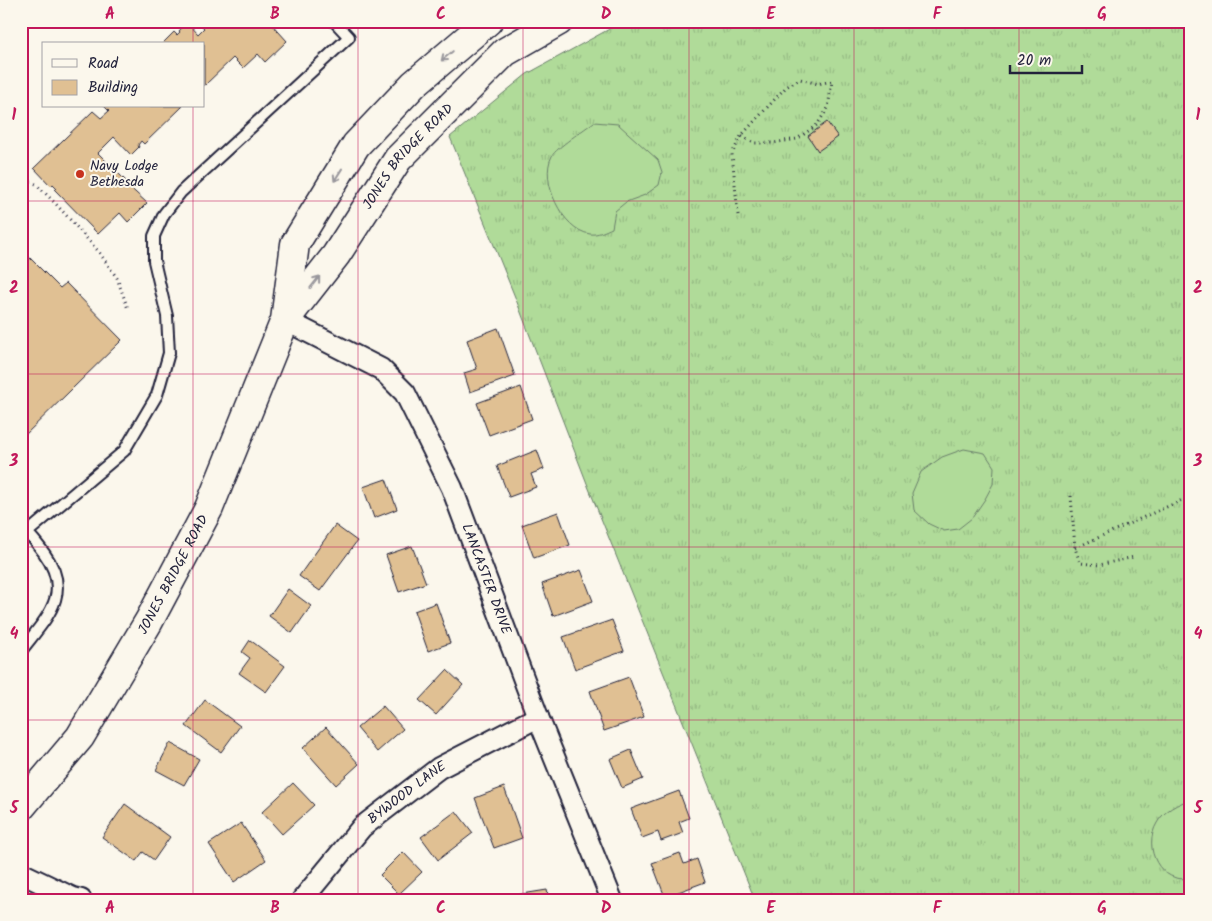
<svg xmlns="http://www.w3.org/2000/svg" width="1212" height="921" font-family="Kalam,sans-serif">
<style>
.grass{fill:url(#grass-tufts);stroke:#697e6a}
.pitch{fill:#b0db99;stroke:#697e6a}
.building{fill:#e0c093;stroke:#22223b}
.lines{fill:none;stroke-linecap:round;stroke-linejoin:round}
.service-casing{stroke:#22223b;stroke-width:14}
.minor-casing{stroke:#22223b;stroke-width:24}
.secondary-casing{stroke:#22223b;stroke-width:31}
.path{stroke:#22223b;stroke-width:3;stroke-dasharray:1 4;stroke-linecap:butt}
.service{stroke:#fbf7ec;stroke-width:10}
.minor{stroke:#fbf7ec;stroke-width:20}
.secondary{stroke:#fbf7ec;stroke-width:28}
.oneway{stroke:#99979c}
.grid{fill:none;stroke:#c2185b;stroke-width:1;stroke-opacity:0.55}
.poi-dot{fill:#c8321e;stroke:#fbf7ec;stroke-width:2}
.labels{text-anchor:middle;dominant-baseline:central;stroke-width:4;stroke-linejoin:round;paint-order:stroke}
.street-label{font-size:14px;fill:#22223b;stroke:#fbf7ec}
.poi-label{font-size:14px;fill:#22223b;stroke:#fbf7ec;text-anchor:start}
.neatline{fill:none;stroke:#c2185b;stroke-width:2}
.grid-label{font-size:16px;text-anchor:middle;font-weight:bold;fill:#c2185b}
</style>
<defs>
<pattern id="grass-tufts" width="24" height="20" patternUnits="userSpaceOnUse" patternTransform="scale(1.25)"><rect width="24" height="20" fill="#b0db99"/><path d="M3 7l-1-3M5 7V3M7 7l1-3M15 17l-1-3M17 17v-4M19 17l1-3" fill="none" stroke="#97bc85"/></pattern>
</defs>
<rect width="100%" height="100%" fill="#fbf7ec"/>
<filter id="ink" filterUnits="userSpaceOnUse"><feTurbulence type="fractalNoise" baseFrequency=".02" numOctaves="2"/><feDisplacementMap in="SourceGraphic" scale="10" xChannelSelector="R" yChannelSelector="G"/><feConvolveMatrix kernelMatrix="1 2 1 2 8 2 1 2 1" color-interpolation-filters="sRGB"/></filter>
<g filter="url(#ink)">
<path class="grass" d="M624,21h567v879h-436l-167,-414 -73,-189 -65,-160 77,-63z"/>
<path class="pitch" d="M594,122l24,2 40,36 4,12 -3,13 -14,10 -19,7 -11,9 -3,17c-7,3 -14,7 -22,6 -28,-4 -51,-54 -38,-78 4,-8 33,-27 42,-34z
M964,449l21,4 9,14 -1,17 -8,15 -13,19 -14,11 -14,2 -15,-7 -15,-14 -2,-17 9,-21 21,-15z
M1191,799v79c-31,7 -49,-30 -34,-55 7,-13 21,-19 34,-24z"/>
<path class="building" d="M197,21h72l18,20 -22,21 -7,-8 -15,14 -10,-10 -29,28v-42h-42l12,-12 3,3 3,-3 -1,-1 8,-9 11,12 6,-6z
M104,106h79l-39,38 -3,-3 -3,4 1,2 -8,8 -17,-18 -16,16 28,28 -2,1 23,21 -19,19 -8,-9 -22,21 -43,-44 2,-2 -4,-4 -2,2 -17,-18 59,-57 8,7 8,-7z
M827,122l11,15 -20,14 -10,-15z
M21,249l39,39 6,-5 56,57 -101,99 4,3 -4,4z
M498,328l17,48 -45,16 -6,-19 13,-4 -10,-29z
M521,387l11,32 -43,16 -12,-32z
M537,450l7,19 -13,5 5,13 -27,10 -12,-31z
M386,479l11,30 -23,9 -11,-31z
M558,512l12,33 -36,13 -12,-33z
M335,525l22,16 -37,50 -21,-15z
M412,546l14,37 -27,9 -13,-37z
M581,570l12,31 -40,15 -11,-32z
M288,589l23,17 -19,27 -23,-17z
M436,603l14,40 -22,8 -14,-40z
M612,620l12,31 -49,18 -12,-32z
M250,640l35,26 -19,26 -27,-19 11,-15 -8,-6z
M447,670l16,15 -27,30 -17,-15z
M629,677l15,40 -40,14 -14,-40z
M205,700l35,26 -19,26 -35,-26z
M383,706l20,23 -26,23 -20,-24z
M326,727l33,37 -23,21 -33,-37z
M170,743l29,16 -15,26 -28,-15z
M631,750l12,29 -21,9 -12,-29z
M293,783l21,22 -32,29 -20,-22z
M504,787l18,51 -28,10 -19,-50z
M679,791l10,27 -10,4 4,11 -22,8 -3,-9 -16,6 -11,-29z
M125,804l45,33 -16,23 -11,-8 -7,9 -34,-24z
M456,811l17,22 -35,27 -17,-23z
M241,823l25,37 -32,22 -25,-38z
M403,852l19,20 -23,22 -19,-19z
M680,853l4,11 13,-5 8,23 -40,15 -13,-34z
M547,890l2,10h-32l-1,-5z"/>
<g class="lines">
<defs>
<path id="service" d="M21,528c10,6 16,16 23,25 30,41 2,65 -23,98
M28,532l96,-81 33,-56 12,-42 -2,-37 -13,-55v-25l10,-22 17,-22 168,-155 -15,-16"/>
<g id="minor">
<path id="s1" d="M285,320l96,49 24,24 47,95 86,229 74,183"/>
<path d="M21,873l52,25 8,2"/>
<path id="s2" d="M302,900l60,-73 77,-59 99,-51"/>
</g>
<g id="secondary">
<path id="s3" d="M286,319l50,-64 62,-96 107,-107 54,-31"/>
<path id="s4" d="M21,807l59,-70 69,-116 60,-113 76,-188 10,-76 61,-99 58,-61 74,-63"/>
</g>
</defs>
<use href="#service" class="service-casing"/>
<use href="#minor" class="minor-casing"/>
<use href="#secondary" class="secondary-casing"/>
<path class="path" d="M21,178l15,6 20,20 43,48 18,26 11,31
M738,215l-6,-61 9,-18 45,-49 14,-8 18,5 14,-3 -4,27 -11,17 -20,14 -24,4h-19l-13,-7
M1071,496l4,52 5,15 19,2 35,-8
M1075,548l116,-52"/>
<use href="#service" class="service"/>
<use href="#minor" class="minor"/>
<use href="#secondary" class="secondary"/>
</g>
<defs><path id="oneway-shaft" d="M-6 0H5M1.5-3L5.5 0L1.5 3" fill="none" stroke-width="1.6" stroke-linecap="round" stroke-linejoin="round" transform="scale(1.25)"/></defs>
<g class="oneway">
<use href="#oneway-shaft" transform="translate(447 56) rotate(140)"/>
<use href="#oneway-shaft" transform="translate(338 175) rotate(122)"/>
<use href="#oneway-shaft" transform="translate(315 282) rotate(-52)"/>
</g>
</g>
<path class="grid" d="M193,21v23M358,21v879M523,21v879M689,21v879M854,21v879M1019,21v879M193,106v794M21,201h1170M21,374h1170M21,547h1170M21,720h1170"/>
<circle class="poi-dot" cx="80" cy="174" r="5"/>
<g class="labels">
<g class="street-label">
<text stroke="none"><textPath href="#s3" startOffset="204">JONES BRIDGE ROAD</textPath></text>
<text stroke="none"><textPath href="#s4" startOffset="279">JONES BRIDGE ROAD</textPath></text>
<text stroke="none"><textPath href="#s1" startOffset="345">LANCASTER DRIVE</textPath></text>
<text stroke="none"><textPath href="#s2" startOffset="151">BYWOOD LANE</textPath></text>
</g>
<g class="poi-label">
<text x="90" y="166">Navy Lodge<tspan x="90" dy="16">Bethesda</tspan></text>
</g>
</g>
<rect width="1212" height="921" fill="none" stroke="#fbf7ec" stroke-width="55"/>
<rect x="42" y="42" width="162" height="65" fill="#fbf7ec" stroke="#a4a2a5"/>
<rect x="52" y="59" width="25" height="8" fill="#fbf7ec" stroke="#a4a2a5"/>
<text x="88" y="68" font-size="15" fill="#22223b">Road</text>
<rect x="52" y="80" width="25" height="15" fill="#e0c093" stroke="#a4a2a5"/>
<text x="88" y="92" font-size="15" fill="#22223b">Building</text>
<path d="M1010 65v8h72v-8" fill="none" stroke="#22223b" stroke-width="2.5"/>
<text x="1017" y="65" font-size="15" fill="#22223b" stroke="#fbf7ec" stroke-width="4" paint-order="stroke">20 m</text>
<rect x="28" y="28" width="1156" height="866" class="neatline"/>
<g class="grid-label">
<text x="110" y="19">A</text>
<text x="275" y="19">B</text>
<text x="441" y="19">C</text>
<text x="606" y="19">D</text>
<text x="771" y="19">E</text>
<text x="937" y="19">F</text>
<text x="1102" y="19">G</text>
<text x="14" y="120">1</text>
<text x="1198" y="120">1</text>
<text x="14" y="293">2</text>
<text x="1198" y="293">2</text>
<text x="14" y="466">3</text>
<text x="1198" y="466">3</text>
<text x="14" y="639">4</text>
<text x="1198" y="639">4</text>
<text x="14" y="813">5</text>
<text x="1198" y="813">5</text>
<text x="110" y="913">A</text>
<text x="275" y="913">B</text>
<text x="441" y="913">C</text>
<text x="606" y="913">D</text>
<text x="771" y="913">E</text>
<text x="937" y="913">F</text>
<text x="1102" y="913">G</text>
</g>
</svg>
